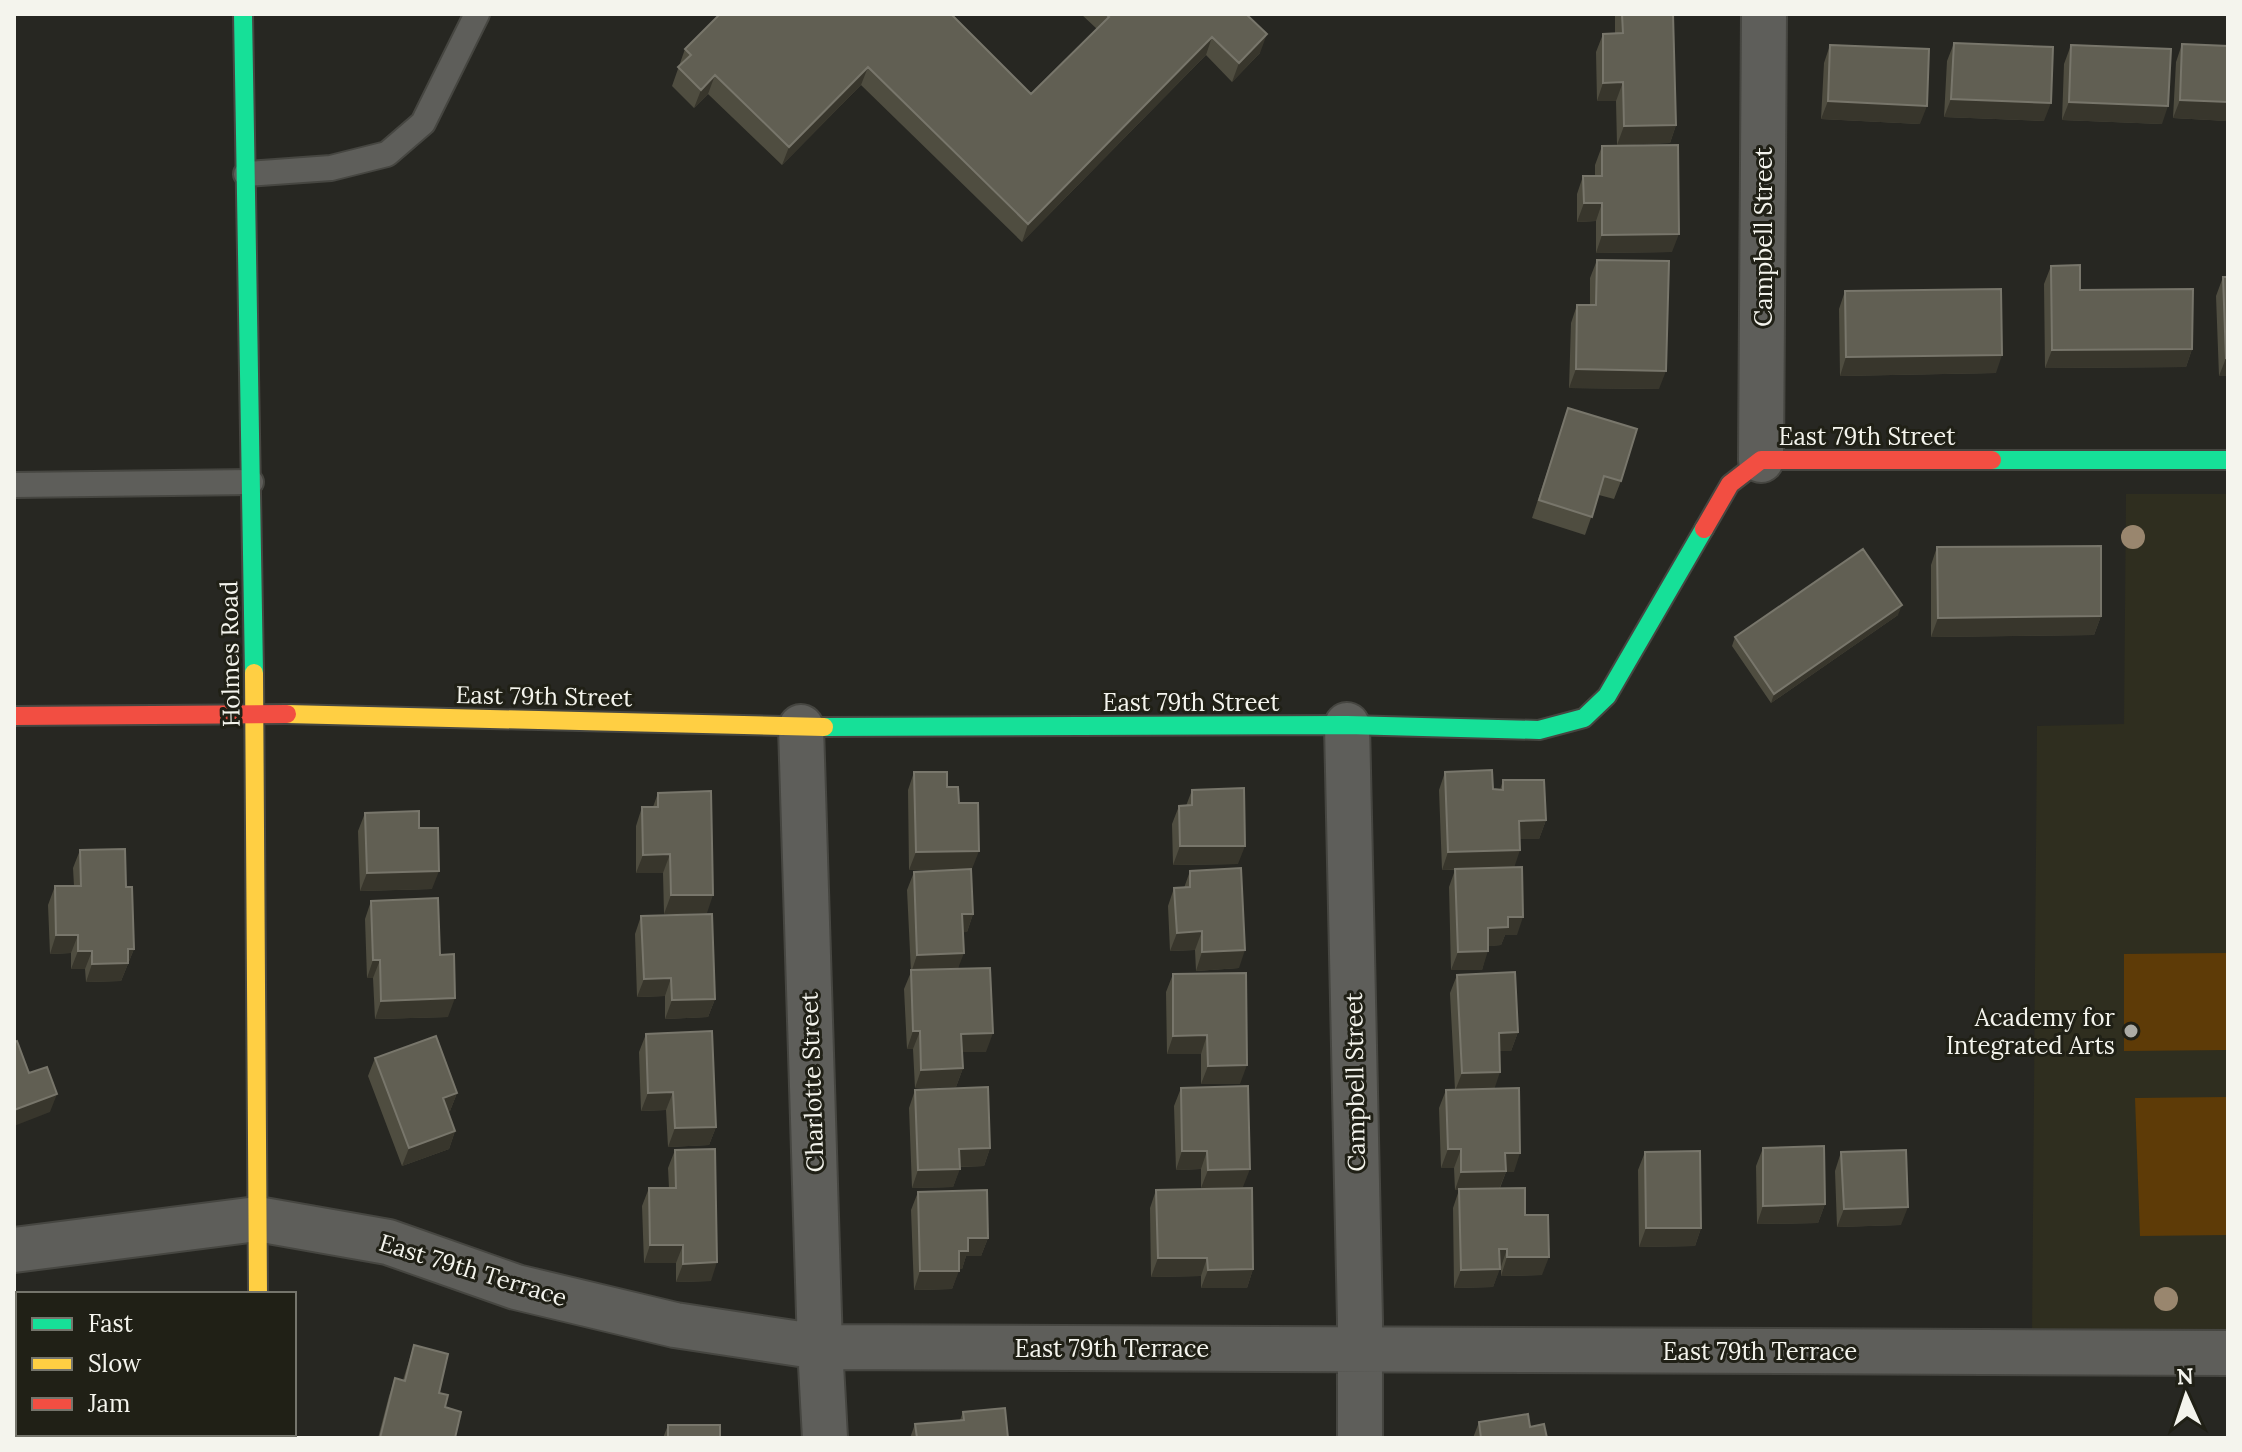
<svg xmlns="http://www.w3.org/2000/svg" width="2242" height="1452" font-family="Lora,serif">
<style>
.built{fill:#2f2e1f}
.green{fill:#5e3b07}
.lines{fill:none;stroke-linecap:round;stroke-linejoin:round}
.lane-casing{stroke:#464641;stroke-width:28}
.street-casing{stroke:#464641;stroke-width:48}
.fast-casing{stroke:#464641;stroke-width:22}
.slow-casing{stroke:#464641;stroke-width:22}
.jam-casing{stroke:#464641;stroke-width:22}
.lane{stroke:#5e5e5a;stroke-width:24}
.street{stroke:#5e5e5a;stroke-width:44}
.fast{stroke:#16e098;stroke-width:18}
.slow{stroke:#ffcf43;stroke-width:18}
.jam{stroke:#f24e42;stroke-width:18}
.tree{fill:#99866e}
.wall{fill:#4f4d40}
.shaded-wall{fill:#38362c}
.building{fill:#615f53;stroke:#78766b;stroke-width:2}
.poi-dot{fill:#acaca6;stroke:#202016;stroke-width:3}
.labels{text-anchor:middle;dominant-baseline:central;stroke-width:6;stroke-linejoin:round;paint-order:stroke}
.street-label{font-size:24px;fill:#f4f4ed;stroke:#202016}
.poi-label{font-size:24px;fill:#f4f4ed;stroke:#202016;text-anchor:end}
</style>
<rect width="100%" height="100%" fill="#272722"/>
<path class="built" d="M2126,494h102v842h-196l5,-610 87,-2z"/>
<path class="green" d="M2228,953v97l-104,1v-97z
M2228,1097v138l-88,1 -5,-138z"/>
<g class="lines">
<defs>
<path id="lane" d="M246,174l85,-6 56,-14 36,-31 54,-109
M14,485l237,-3"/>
<path id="street" d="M1761,460l3,-446
M1347,725l13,596v117
M801,727l19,620 5,91
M14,1250l243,-31 131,23 128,45 159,38 145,22 1408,6"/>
<path id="fast" d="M243,14l11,659
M1992,460h236
M824,727l523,-2 192,5 45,-12 23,-22 97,-167
M260,1434v4"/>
<path id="slow" d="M254,673l4,621
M287,714l537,13"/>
<path id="jam" d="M1704,529l26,-45 31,-24h231
M14,716l273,-2"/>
</defs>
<use href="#lane" class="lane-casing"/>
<use href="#street" class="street-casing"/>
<use href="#fast" class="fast-casing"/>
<use href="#slow" class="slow-casing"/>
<use href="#jam" class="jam-casing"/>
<use href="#lane" class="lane"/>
<use href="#street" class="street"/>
<use href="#fast" class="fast"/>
<use href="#slow" class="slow"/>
<use href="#jam" class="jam"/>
</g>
<g class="tree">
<circle cx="2133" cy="537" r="12"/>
<circle cx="2166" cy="1299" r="12"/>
</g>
<path class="wall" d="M720,14l311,80 66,-65 -16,-15h165l14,39 -28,29 -26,-27 -184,187 -161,-157 -79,80 -74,-71 -14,14 -22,-22 13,-37z
M1615,14h58l3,111 -6,18 -53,2 -1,-44h-19l-1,-49 7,-18 12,-1z
M1954,43l90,78 -100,-4 3,-56z
M2182,44l46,2v75l-55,-3 3,-56z
M1830,45l90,79 -99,-5 3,-56z
M2071,45l91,79 -100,-4 2,-56z
M1602,146l70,106 -76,1v-32l-19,1v-28l6,-18h12v-11z
M1597,260l62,129 -90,-1 2,-65 6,-18h13v-27z
M2051,266l29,24 112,59 -6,18 -141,1 -1,-84z
M2223,277h5v99h-9l-3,-80z
M1845,291l151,82 -156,3 -1,-67z
M1568,408l53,73 -7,18 -15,-4 -14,40 -53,-17z
M1937,547l164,69 -7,19 -163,2v-72z
M1898,615l-127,88 -39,-57 3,-9z
M914,772l33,15 12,16 13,66h-1l2,45 -6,18h-4l-5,37 28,83h-24l1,16 -7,19 -41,1 -2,-39h-6l-3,-60 7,-17 -4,-82 7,-18 45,-3 -50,1 -1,-80z
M1445,772l48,17 7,1 3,-10 43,40 -7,19h-19l-6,28 3,68h-12l-4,10 -13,1 -6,24h-31l-2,-83 6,-17h-13l-3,-80z
M1192,790l46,74 -65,1 -1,-41 7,-18h7z
M658,793l49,120 -43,1 -1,-41h-27v-47l6,-19h11z
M365,813l54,15 13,61 -72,2 -2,-60z
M80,850l46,37 8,62 -13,32 -35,1 -1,-13h-14v-16l-21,1 -2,-49 7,-19h19l-1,-18z
M1190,871l49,97 -43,3 -1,-21 -25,1 -2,-45 6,-18h10z
M371,901l69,54 8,62 -73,2 -2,-41h-6l-2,-59z
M641,916l74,83 -7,18 -43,2v-23l-28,1 -2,-63z
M1173,974l67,110h-39v-30h-34l-1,-62z
M1457,975l61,57 -7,19h-12l-5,38 20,83h-8l-6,16 25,27 17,60 -41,1v-9h-1l-7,20 -39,1 -1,-80 6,-18h-4l-1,-22h-13l-2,-60 7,-18h9l-5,-97z
M646,1034l70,93 -7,18 -41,2 -2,-37 -25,1 -2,-59z
M375,1058l82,35 -7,18 -2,1 7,19 -6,18 -47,17 -34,-90z
M1181,1088l62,99 -42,1v-19l-25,1 -2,-64z
M915,1090l75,58 -6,18 -24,1 -7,20 -41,1 -3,-80z
M1763,1148l62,56 -7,19 -61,1 -1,-58z
M675,1150l36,131 -35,1v-19h-32l-2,-57 7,-18h20l-1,-20z
M1645,1152l56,76 -6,18 -56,1 -1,-77z
M1841,1152l60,73 -64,2 -2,-56z
M1156,1190l97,79 -6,19h-46v-12l-50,1 -1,-69z
M918,1192l70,46 -7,18h-15l-4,13h-3l-7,20 -38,1 -3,-80z
M16,1328l2,63 -4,-1v-57z
M414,1345l25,48 6,14 10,31h-77l11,-42 6,-18 8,2z
M963,1412l45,26h-98l5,-14 45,-4z
M1479,1422l51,5 17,11h-74z
M668,1425l52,13h-57z"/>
<path class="shaded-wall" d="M1267,34l-7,19 -28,29 7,-19z
M1212,37l-6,18 -184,187 6,-18z
M868,67l-7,18 -79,80 7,-18z
M715,75l-7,19 -14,14 7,-18z
M1623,82l-7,19h-19l6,-18z
M1951,99l100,4 -7,18 -100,-4z
M2180,100l48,2v19l-55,-3z
M1828,101l99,5 -7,18 -99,-5z
M2069,102l99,4 -6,18 -100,-4z
M1676,125l-6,18 -53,2 7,-19z
M1584,203h18l-6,18 -19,1z
M1679,234l-7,18 -76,1 6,-18z
M2192,349l-6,18 -141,1 7,-18z
M2002,355l-6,18 -156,3 6,-19z
M2226,358h2v18h-9z
M1576,369l90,2 -7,18 -90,-1z
M1902,605l-4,10 -127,88 3,-9z
M2101,616l-7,19 -163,2 7,-19z
M1546,820l-7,19h-26l6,-18z
M1180,846h65l-7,18 -65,1z
M1520,850l-6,18 -72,2 6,-18z
M979,851l-7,18 -63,1 7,-18z
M670,854l-7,19h-27l7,-18z
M439,871l-7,18 -72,2 7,-18z
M671,895h42l-6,18 -43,1z
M962,914h11l-6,18 -11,1z
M1508,917h15l-6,18h-12l-4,10 -20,2 7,-19z
M1202,931l-7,19 -25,1 7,-18z
M56,935h22l-7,18 -21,1z
M128,949h6l-13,32 -35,1 6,-18z
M1245,950l-6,18 -43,3 6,-19z
M78,951h14l-7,18h-14z
M1488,951l-6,19h-31l7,-18z
M964,953l-7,18 -46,2 6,-18z
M373,960h7l-7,18h-6z
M671,978l-6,18 -28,1 7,-18z
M455,998l-7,19 -73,2 6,-18z
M715,999l-7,18 -43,2 7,-19z
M913,1031h7l-7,18h-6z
M1518,1032l-7,19h-19l7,-18z
M993,1033l-7,19h-31l6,-18z
M1207,1035l-6,19h-34l6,-18z
M1247,1065l-7,19h-39l7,-18z
M963,1068l-7,19 -41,1 6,-18z
M1500,1072l-6,18 -39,1 7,-18z
M673,1092l-7,18 -25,1 7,-18z
M457,1093l-7,18 -13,5 6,-18z
M57,1094l-7,18 -36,14v-16z
M716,1127l-7,18 -41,2 7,-19z
M455,1131l-6,18 -47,17 7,-18z
M990,1148l-6,18 -32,1 7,-18z
M1448,1149h13l-7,19h-13z
M1182,1151h25l-6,18 -25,1z
M1505,1153h15l-6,19h-8l-7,17 -44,1 6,-18z
M960,1169l-7,18 -41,1 6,-18z
M1250,1169l-7,18 -42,1 7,-18z
M1825,1204l-7,19 -61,1 6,-18z
M1908,1207l-7,18 -64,2 7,-18z
M1646,1228h55l-6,18 -56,1z
M968,1238h20l-7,18h-15l-4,13 -10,1 7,-19z
M650,1245h33l-7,18h-32z
M1499,1249h8l-6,18 -8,1z
M1507,1257h42l-7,18 -41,1z
M1158,1258h49l-6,18 -50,1z
M717,1262l-6,19 -35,1 7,-18z
M1253,1269l-6,19h-46l7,-18z
M1500,1269l-7,18 -39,1 7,-18z
M920,1271h39l-7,18 -38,1z
M15,1372h3v19l-4,-1z"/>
<path class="building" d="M720,14h231l80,80 78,-77 -3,-3h140l21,20 -28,29 -27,-26 -184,187 -160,-157 -79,80 -74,-72 -14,15 -23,-23 13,-12 -6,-6z
M1622,14h51l3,111 -52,1 -1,-44 -20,1v-49l20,-1z
M1954,43l99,4 -2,56 -100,-4z
M2182,44l46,2v56l-48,-2z
M1830,45l99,4 -2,57 -99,-5z
M2071,45l100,4 -3,57 -99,-4z
M1678,145l1,89 -77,1v-32h-18l-1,-27h19v-30z
M1597,260l72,1 -3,110 -90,-2 1,-64h19z
M2080,265v25l113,-1 -1,60 -140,1 -1,-84z
M2223,277h5v81h-2z
M2001,289l1,66 -156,2 -1,-66z
M1568,408l69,21 -16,52 -17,-5 -12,41 -53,-17z
M2101,546v70l-163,2 -1,-71z
M1863,549l39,56 -128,89 -39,-57z
M1492,770l1,19 10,1v-10h41l2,40 -27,1 1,29 -72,2 -3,-80z
M914,772h33v15h11l1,16h19l1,48 -63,1z
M1244,788l1,58h-65l-1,-40 13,-1v-15z
M711,791l2,104h-42l-1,-41 -27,1 -1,-48h16v-14z
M419,811v17h19l1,43 -72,2 -2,-60z
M125,849l1,38h6l2,62h-6v14l-36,1v-13h-14v-16h-22l-1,-49h26l-1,-36z
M1522,867l1,50h-15v10l-20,1v23l-30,1 -3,-83z
M1241,868l4,82 -43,2v-21l-25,2 -3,-45 16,-1v-16z
M971,869l2,45h-11l2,39 -47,2 -3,-83z
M438,898l2,57 14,-1 1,44 -74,3 -1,-41h-7l-2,-59z
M712,914l3,85 -43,1 -1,-22 -27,1 -3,-63z
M990,968l3,65 -32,1 2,34 -42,2 -1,-39h-7l-2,-61z
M1515,972l3,60 -19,1 1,39 -38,1 -5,-98z
M1246,973l1,92 -39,1 -1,-31 -34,1v-62z
M712,1031l4,96 -41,1 -2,-36 -25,1 -2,-59z
M436,1036l21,57 -14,5 12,33 -46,17 -34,-90z
M17,1041l12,32 18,-6 10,27 -43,16v-68z
M1248,1086l2,83 -42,1 -1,-19h-25l-1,-63z
M988,1087l2,61 -31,1 1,20 -42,1 -3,-80z
M1519,1088l1,65h-15l1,18 -45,1v-23h-13l-2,-59z
M1824,1146l1,58 -62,2v-58z
M715,1149l2,113 -34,2v-19h-33l-1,-57h27l-1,-38z
M1906,1150l2,57 -64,2 -3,-57z
M1700,1151l1,77h-55l-1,-76z
M1252,1188l1,81 -45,1 -1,-12h-49l-2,-68z
M1525,1188v27h23l1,42h-42v-8h-8l1,20 -39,1 -2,-81z
M987,1190l1,48h-20v13h-9v20h-39l-2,-79z
M16,1328h2v44h-3z
M414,1345l34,9 -9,39 9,2 -3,12 16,5 -6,26h-75l15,-60 10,3z
M1005,1408l3,30h-91l-2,-14 49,-4 -1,-8z
M1528,1414l2,13 14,-3 3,14h-66l-2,-16z
M668,1425h52v13h-52z"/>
<circle class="poi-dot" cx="2131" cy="1031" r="8"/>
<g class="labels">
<g class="street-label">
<text transform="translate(1763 237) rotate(-90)">Campbell Street</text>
<text x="1867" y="436">East 79th Street</text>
<text transform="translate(230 654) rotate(-91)">Holmes Road</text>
<text transform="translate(544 696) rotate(1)">East 79th Street</text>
<text x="1191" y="702">East 79th Street</text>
<text transform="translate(812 1082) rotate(-92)">Charlotte Street</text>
<text transform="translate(1355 1082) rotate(-91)">Campbell Street</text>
<text transform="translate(473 1270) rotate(17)">East 79th Terrace</text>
<text x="1112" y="1348">East 79th Terrace</text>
<text x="1760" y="1351">East 79th Terrace</text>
</g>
<g class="poi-label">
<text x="2115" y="1017">Academy for<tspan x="2115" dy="28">Integrated Arts</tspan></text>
</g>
</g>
<rect width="2242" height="1452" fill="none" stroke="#f4f4ed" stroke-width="32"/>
<rect x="16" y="1292" width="280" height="144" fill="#202016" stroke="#75756c" stroke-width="2"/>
<rect x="32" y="1318" width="40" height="12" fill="#16e098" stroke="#75756c" stroke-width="2"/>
<text x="88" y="1332" font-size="24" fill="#f4f4ed">Fast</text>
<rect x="32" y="1358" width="40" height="12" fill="#ffcf43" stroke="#75756c" stroke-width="2"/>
<text x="88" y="1372" font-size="24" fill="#f4f4ed">Slow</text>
<rect x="32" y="1398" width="40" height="12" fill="#f24e42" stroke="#75756c" stroke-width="2"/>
<text x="88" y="1412" font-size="24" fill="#f4f4ed">Jam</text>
<g transform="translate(2186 1396) rotate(357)" stroke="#202016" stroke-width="6" paint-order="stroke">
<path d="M0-6L14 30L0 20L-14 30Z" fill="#f4f4ed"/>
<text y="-12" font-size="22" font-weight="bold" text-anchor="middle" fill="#f4f4ed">N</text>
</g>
</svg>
